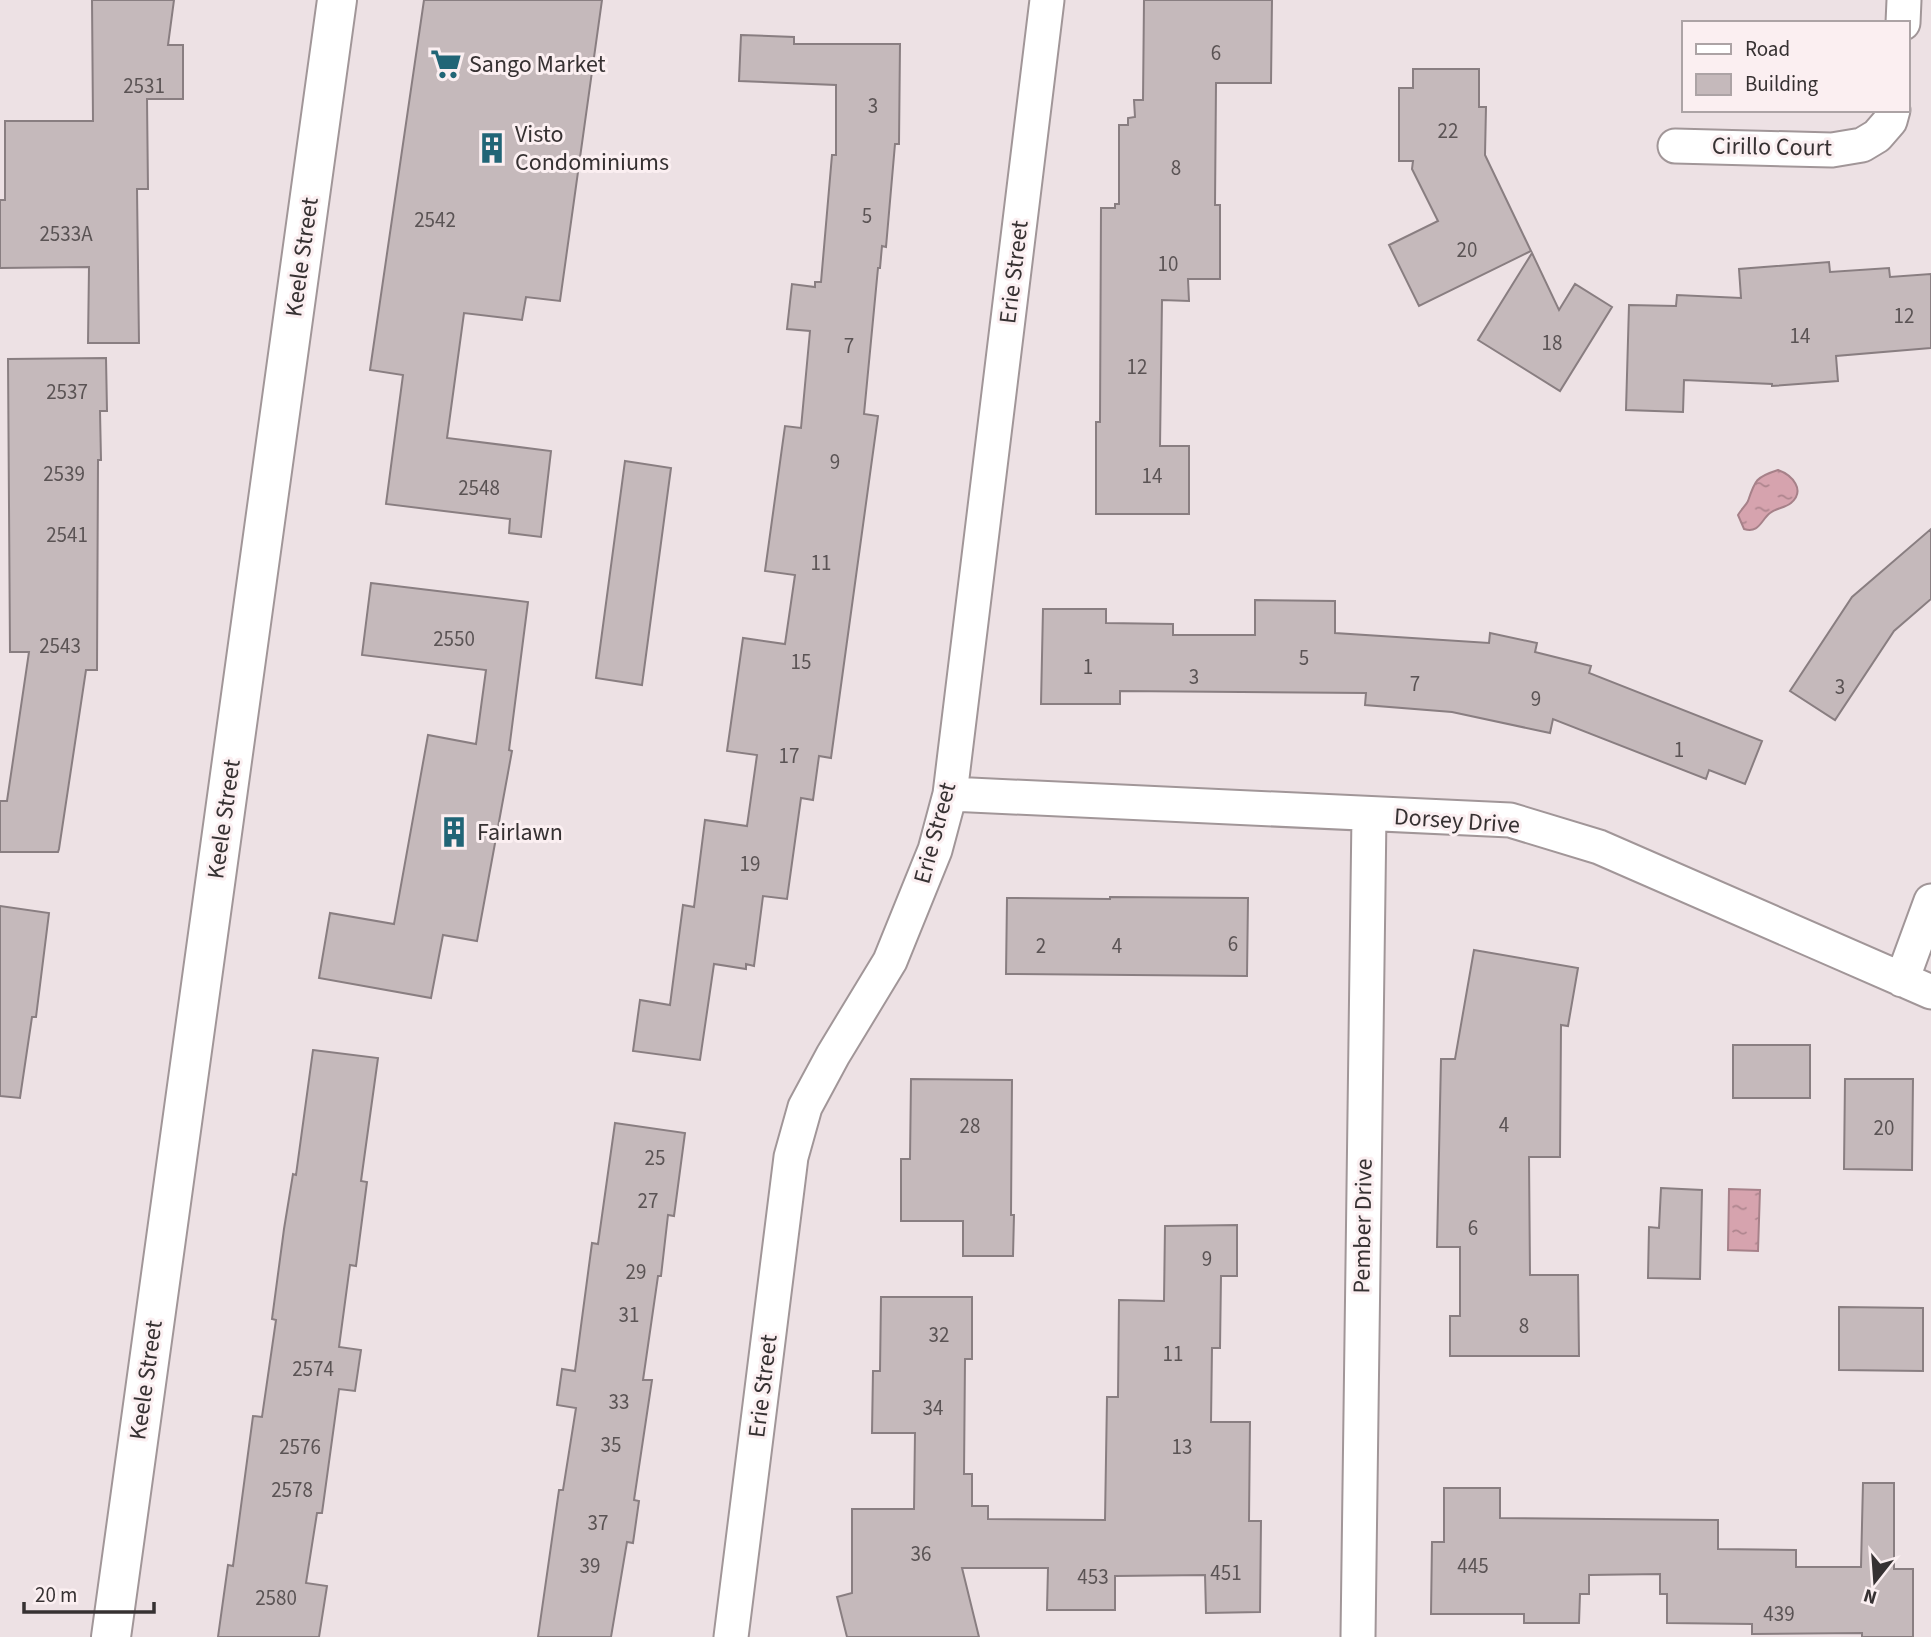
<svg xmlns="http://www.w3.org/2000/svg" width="1931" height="1637" font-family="'Source Sans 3',sans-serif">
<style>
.water{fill:url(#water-ripples);stroke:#a68189;stroke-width:2}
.building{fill:#c5b9bb;stroke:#897e81;stroke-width:2}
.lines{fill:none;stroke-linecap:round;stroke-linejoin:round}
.minor-casing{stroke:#a19698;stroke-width:37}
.secondary-casing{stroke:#a19698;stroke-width:42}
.minor{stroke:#fff;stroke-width:33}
.secondary{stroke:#fff;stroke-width:38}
.labels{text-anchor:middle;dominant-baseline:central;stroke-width:6;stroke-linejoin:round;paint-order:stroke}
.number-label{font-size:21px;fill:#5a5354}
.poi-label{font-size:24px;fill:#363132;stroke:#fbeff1;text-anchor:start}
.street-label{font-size:24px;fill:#363132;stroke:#fbeff1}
</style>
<defs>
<pattern id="water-ripples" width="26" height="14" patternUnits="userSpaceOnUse" patternTransform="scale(1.75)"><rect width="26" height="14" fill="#d6a3ae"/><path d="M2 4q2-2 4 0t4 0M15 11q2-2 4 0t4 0" fill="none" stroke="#ae858e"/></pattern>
</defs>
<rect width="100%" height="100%" fill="#ede1e4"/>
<path class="water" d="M1778,470c14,5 28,20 13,33 -6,5 -15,5 -21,10 -9,7 -11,21 -26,16l-6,-14c3,-5 8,-10 10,-14 7,-21 8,-24 30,-31z
M1729,1189l31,1 -2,61 -30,-1z"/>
<path class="building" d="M92,0h82l-6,45h15v54h-36l1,90h-11l2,154h-51l1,-76 -89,1v-68h5v-79h88z
M424,0h178l-42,301 -34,-4 -4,23 -58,-7 -17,125 104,13 -10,86 -32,-4 1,-14 -124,-15 17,-129 -33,-5z
M1144,0h128l-1,83h-55l-1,122h5v74h-32l1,22 -27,-1 -2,146h29v68h-93v-92h4l1,-214h14v-4h4v-79h9v-7l7,-1 -1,-17h9z
M741,35l53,2v7h106l-1,100h-4l-9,103 -4,-1 -2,22h-2l-14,146 14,2 -47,342 -12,-2 -6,44 -12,-2 -14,101 -24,-3 -9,70 -8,-2v5l-32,-5 -14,96 -67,-9 7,-51 30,5 13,-100 11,2 11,-87 42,6 10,-71 -30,-4 16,-113 42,6 10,-69 -30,-4 20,-145 16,2 9,-97 -23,-2 5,-45 23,3v-5h6l11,-127h4v-70l-97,-4z
M1413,69h66v38h7l-1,48 46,96 -112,55 -30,-61 49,-24 -26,-52 1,-8h-14v-73h14z
M1532,253l27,57 16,-26 37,23 -52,84 -82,-51z
M1829,262l1,10 59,-4 1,9 41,-3v74l-95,8 2,25 -66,5v-2l-88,-4 -1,32 -57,-2 3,-105 47,1 1,-11 64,3 -2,-29z
M106,358l1,53h-7l1,49h-3l-1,210h-11l-27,179 -1,3h-58v-51h7l22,-149h-19l-2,-293z
M625,461l46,7 -29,217 -46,-7z
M1931,529v70l-37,32 -59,89 -45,-29 62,-94z
M371,583l157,19 -19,148 3,1 -35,190 -34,-6 -12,63 -112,-20 11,-65 64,11 34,-189 48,9 10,-74 -124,-15z
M1255,600l80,1v32l154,10 1,-10 47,10 -2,9 56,14 -2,7 173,68 -17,43 -36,-14 -3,9 -153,-60 -3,14 -98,-21 -87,-7 1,-12 -246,-2v13h-79l2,-95h63v14l67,1v11h82z
M1110,897l138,1 -1,78 -241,-2 1,-76 103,1z
M0,906l49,7 -13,104h-4l-12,81 -20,-2z
M1474,950l104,18 -10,58 -7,-1 -1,132h-31l1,118h48l1,81h-129v-40h10v-69h-23l4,-188h14z
M1733,1045h77v53h-77z
M313,1050l65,8 -17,123 6,1 -11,84 -6,-1 -11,82 22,3 -6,41 -16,-2 -17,124h-5l-11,70 21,3 -8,51h-101l10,-72 5,1 20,-150 9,1 14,-97 -4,-1 12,-90 9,-55 3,1z
M911,1079l101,1 -1,135h3l-1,41h-50v-35h-62v-62h9z
M1845,1079h68l-1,91 -68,-1z
M615,1123l70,10 -11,83 -6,-1 -7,61h-3l-15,104h9l-18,120 5,1 -6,42 -6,-1 -16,95h-73l21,-147h4l13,-82 -19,-3 5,-36 13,2 17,-128 6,1z
M1661,1188l41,2 -2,89 -52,-1 1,-51 10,1z
M1237,1225v51h-16l-1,72h-8l-1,74h39l-1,99h12l-1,91 -54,1 -1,-38 -90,1v34h-68l1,-42h-86l17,69h-132l-10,-40 15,-4v-84h62l1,-76h-43l1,-62h7l1,-74h91v62h-7l-1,115h8v32h16v13l117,1 2,-123h11l1,-97 45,1 1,-75z
M1839,1307l84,1v63l-84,-1z
M1863,1483h31v86h19v68h-51v-4l-110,1v-10l-85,-1v-29h-7v-20l-71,1v19h-9l-1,29h-55v-9h-93l1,-72h12v-54h56v30l218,2v29l78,1v17h65z"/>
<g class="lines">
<defs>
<path id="minor" d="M1903,23l1,-23
M1675,146l157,4 30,-5 15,-9 13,-15 3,-11
M950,794l560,26 89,27 332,145
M1902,980l29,-79
M731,1637l60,-480 14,-50 28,-52 57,-94 45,-111 15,-56 97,-794
M1358,1637l11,-823"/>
<path id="secondary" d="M111,1637l226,-1637"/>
</defs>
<use href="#minor" class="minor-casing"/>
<use href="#secondary" class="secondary-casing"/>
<use href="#minor" class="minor"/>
<use href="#secondary" class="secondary"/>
</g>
<defs>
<symbol id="supermarket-bare" viewBox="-9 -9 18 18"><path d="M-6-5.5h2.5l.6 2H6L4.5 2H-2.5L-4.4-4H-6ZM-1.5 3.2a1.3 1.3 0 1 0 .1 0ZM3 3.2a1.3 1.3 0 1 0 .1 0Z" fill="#216576" stroke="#fbeff1" stroke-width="2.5" paint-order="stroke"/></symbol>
<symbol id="building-bare" viewBox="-9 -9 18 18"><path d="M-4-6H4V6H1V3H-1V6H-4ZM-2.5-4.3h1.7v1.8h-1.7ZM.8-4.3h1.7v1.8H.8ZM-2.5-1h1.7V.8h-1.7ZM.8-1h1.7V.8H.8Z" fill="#216576" stroke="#fbeff1" stroke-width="2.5" paint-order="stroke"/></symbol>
</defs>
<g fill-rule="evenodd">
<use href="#supermarket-bare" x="424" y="42" width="44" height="44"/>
<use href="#building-bare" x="470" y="126" width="44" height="44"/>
<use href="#building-bare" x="432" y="810" width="44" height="44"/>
</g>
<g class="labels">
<g class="number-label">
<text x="1216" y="53">6</text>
<text x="144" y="86">2531</text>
<text x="873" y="106">3</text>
<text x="1448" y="131">22</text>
<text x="1176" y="168">8</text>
<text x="867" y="216">5</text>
<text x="435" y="220">2542</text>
<text x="66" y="234">2533A</text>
<text x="1467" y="250">20</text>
<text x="1168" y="264">10</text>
<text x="1904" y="316">12</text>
<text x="1800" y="336">14</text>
<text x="1552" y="343">18</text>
<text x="849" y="346">7</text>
<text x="1137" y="367">12</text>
<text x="67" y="392">2537</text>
<text x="835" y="462">9</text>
<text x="64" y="474">2539</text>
<text x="1152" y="476">14</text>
<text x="479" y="488">2548</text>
<text x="67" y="535">2541</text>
<text x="821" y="563">11</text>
<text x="454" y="639">2550</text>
<text x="60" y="646">2543</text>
<text x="1304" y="658">5</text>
<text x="801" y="662">15</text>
<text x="1088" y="667">1</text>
<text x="1194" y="677">3</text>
<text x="1415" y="684">7</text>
<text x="1840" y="687">3</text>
<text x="1536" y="699">9</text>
<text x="1679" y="750">1</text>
<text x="789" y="756">17</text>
<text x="750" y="864">19</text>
<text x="1233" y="944">6</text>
<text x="1041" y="946">2</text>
<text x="1117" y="946">4</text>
<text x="1504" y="1125">4</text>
<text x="970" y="1126">28</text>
<text x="1884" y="1128">20</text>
<text x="655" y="1158">25</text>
<text x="648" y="1201">27</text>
<text x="1473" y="1228">6</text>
<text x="1207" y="1259">9</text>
<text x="636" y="1272">29</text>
<text x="629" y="1315">31</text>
<text x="1524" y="1326">8</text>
<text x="939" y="1335">32</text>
<text x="1173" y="1354">11</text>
<text x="313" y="1369">2574</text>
<text x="619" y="1402">33</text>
<text x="933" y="1408">34</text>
<text x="611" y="1445">35</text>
<text x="300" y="1447">2576</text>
<text x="1182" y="1447">13</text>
<text x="292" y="1490">2578</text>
<text x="598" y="1523">37</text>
<text x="921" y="1554">36</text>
<text x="590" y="1566">39</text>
<text x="1473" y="1566">445</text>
<text x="1226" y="1573">451</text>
<text x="1093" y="1577">453</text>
<text x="276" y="1598">2580</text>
<text x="1779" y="1614">439</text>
</g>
<g class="poi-label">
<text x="469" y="64">Sango Market</text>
<text x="515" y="134">Visto<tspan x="515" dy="28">Condominiums</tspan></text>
<text x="477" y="832">Fairlawn</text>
</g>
<g class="street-label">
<text transform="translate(1772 147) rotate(1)">Cirillo Court</text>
<text transform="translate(302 257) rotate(-82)">Keele Street</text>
<text transform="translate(1014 272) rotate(-83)">Erie Street</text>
<text transform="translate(224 819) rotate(-82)">Keele Street</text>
<text transform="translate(1457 821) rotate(4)">Dorsey Drive</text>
<text transform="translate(935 833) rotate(-75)">Erie Street</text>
<text transform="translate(1363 1226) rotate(-89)">Pember Drive</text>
<text transform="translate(146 1380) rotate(-82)">Keele Street</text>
<text transform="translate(763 1386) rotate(-83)">Erie Street</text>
</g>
</g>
<rect x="1682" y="21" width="228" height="91" fill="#fbeff1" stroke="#aca3a5" stroke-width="2"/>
<rect x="1696" y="44" width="35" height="10" fill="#ffffff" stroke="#aca3a5" stroke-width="2"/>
<text x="1745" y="56" font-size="21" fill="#363132">Road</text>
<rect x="1696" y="74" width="35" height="21" fill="#c5b9bb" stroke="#aca3a5" stroke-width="2"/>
<text x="1745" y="91" font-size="21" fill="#363132">Building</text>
<g transform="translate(1875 1581) rotate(197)" stroke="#fbeff1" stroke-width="5" paint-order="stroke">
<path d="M0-5L12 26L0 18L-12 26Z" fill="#363132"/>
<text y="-10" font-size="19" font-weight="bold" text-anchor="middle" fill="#363132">N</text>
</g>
<path d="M24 1602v10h130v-10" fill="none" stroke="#363132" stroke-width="3.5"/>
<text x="35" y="1602" font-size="21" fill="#363132" stroke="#fbeff1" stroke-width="5" paint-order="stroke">20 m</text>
</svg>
